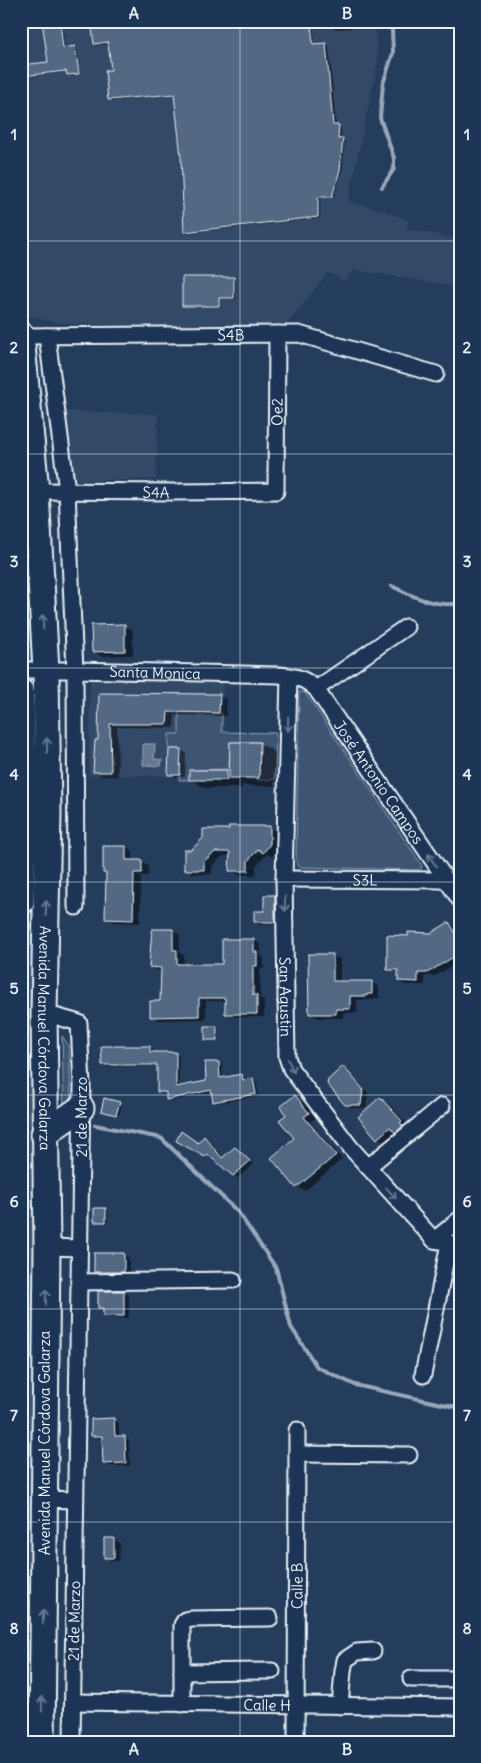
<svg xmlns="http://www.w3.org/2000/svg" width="481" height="1763" font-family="Delius,sans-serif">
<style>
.built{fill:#334a68}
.green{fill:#3e5472;stroke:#93a2b5}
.water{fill:#657890;stroke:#99a8ba}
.shadow{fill:#0007}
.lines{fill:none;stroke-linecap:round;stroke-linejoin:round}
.stream{stroke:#99a8ba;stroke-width:4}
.building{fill:#536782;stroke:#e8f1f8}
.minor-casing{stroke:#e8f1f8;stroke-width:19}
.primary-casing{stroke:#e8f1f8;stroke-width:29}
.minor{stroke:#1d3557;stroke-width:15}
.primary{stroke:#1d3557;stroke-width:25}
.oneway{stroke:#64778f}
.grid{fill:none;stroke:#e8f1f8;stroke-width:1;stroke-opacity:0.55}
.labels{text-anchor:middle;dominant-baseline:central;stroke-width:4;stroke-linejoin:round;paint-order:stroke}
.street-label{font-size:15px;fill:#e8f1f8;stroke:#1d3557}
.neatline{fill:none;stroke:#e8f1f8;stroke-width:2}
.grid-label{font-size:16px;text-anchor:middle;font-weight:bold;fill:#e8f1f8}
</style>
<rect width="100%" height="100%" fill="#253d5d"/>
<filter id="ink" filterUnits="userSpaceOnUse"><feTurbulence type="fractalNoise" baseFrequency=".02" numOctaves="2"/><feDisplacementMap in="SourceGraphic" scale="10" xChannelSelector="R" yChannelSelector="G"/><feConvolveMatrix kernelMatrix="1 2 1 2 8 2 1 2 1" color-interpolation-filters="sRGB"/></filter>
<g filter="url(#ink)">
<path class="built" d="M21,21h353l4,40 -30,141 35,8 25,10 -2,8 54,12v19l-4,27 -102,-16 -9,11 -17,-9 -44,56 -146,-1 -81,-4 -30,-8 -6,-44z
M65,411l93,3 -2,65 -87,2z
M93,680l130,3 -1,49 54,1 -1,45 -4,2h-92l-1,-4 -89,-1 1,-94z"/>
<path class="green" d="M21,375l18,291 -12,-1 -6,-183z
M30,676h10l-6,758 -2,74 1,152h-12l2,-225 4,-177 -5,-217 7,-122z
M299,692h5l8,11 109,161 1,4 -3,2 -120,-3 -3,-6z
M179,710l8,2 35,1v19l54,1 -1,45 -4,2h-13l1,-38h-29l-1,27 -39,1 -1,10h-10l1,-31h-11v-15h10z
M62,1036l5,7 2,5 2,53 -7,12z
M21,1670l13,1 -2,71h-11z"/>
<path class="water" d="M143,744h12l-1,15 8,1 -1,6 -18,-1z"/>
<path class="shadow" d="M43,21h19l3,28 10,-2 2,2 3,25 -10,2 -2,-4 -47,5v-39l3,28 25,-3z
M93,21h258l1,7 -17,1 -2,-1 -1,-6 -19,1 2,22 11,-1 3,2 7,80 5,2v11l4,1 -3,32 -8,25 -14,1v20l-132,15 -3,-2 -3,-74 -7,-62 -63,6 -2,-1 2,-29 -3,-27 -11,1 -3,-2z
M233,278l3,2v19h-16v8l-36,-2z
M125,626l8,4v25l-32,1 -8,-5z
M100,694l119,1 8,5 -1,16 -51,-1 -1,13 -57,-1 1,49h-16l-8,-4 5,-31z
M259,743l16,9 -1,34h-28l-4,-2v4h-37l-15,-9 37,-8 4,2z
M180,750l6,3 -1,24h-10l-5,-3z
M230,827l40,1 8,4v17l-6,8 -5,-3 -11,12v9h-17l-8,-5v-14h-8l-11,10v8h-19l-8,-5 7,-18 38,-21z
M105,847h21l7,4v11h8l7,4v10h-7l-1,47 -26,-1 -7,-4v-44l-2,-2z
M275,896l5,3v26h-20l-5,-4 11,-8z
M449,923l8,5 3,4v29l-25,15h-10v9h-19l-7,-4v-8l-11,-4 21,-32 22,-3z
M154,930h19l7,5v18l4,2v10l40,1 30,-26 7,5v11l3,1v12h-4v29l4,2v17h-30l-8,-4v-12h-20v18l-47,1 -7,-4 9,-14 1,-31h-4l-7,-5z
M332,955l8,4v23h31l8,5v11h-5v2h-17v13h-14v5h-25l-8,-4z
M216,1027l3,1v12l-13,-1z
M150,1047l3,2v4l23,1 3,1v33l29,-6 10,-19 4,2 1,14 19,-3 4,2v2l7,-1 3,2 3,15 -41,7 -4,-1 -1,-10 -43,9 -3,-2v-6l-9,-2v-25l-52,1 -3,-2z
M343,1068l5,3 20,22 -2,15h-15l-5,-4z
M295,1096l8,5 13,17 -6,4 32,37 -37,32 -8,-4z
M380,1098l8,5 21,23 -5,11 -7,-4 -11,9 -8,-4z
M119,1103l3,1 -3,11 -15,-3z
M205,1138l4,2 15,18 11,-10 19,16 -16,14 -26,-22 -1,2 -34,-18 21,4z
M106,1209l2,2v11l-13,-1z
M123,1254l6,4v16l-29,1 -5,-3z
M99,1292h25l5,3v23h-19l-6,-3v-5l-5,-3z
M113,1420l6,3v14h5l5,3 1,26h-21l-5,-3 -1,-25h-5l-6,-3z
M105,1539h9l6,4 -1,18h-8l-6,-4z"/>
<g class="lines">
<path class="stream" d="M382,187l12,-18v-11l-14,-40 3,-34 10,-31 -1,-23 -6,-9
M392,586c19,10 45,22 68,17
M95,1125l66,13 77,74 38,56 15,59 26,40 38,18 105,23"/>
</g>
<path class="building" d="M42,21h18l3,27 12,-2 4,28 -12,1 -1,-4 -45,5v-11l27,-3z
M91,21h220l2,23 13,-1 7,82h6l-1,14 5,-1 -3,32 -8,27h-14v20l-134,15 -3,-75 -7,-63 -66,6 -3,-30h6l-3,-28 -14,2z
M182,277h52v21h-15v8h-37z
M125,624v27l-33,1 -1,-27z
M99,693l121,1 -1,19 -51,-1 -1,12h-57l1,48h-18l2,-32h3z
M230,742h30l-1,36h-30z
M169,749h12l-1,26h-12z
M189,770h38v10h-38z
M229,826h41v18l-7,9 -5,-4 -10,12v10h-19l1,-19h-15l-11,9v9h-20v-20h7l12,-12v-9h26z
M103,846h23v14h16v13h-8l-1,47 -28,-1 1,-46h-3z
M264,895h11v27h-21v-11h10z
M449,922l11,18v13l-33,20h-9v9l-20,-1v-11h-11v-35l21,1v-4l23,1z
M152,929h21v21h4v14h45v-25h32v13h3v14h-4v29h4v19h-32v-16h-26v18l-49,1v-16h10l1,-33 -12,-1z
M308,954h25v27h39v13h-5v2h-17v13h-14v5h-27z
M205,1026h12v14h-12z
M101,1046h49v6h26v35l30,-6 -1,-19h14l1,16 22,-4 1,6 10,-2 3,16 -43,8 -2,-12 -45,10v-8h-9v-27h-55z
M343,1066l20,23 -2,16h-16l-18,-21 1,-4z
M295,1095l14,18 -5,4 32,38 -40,33 -25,-30 23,-20 -15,-18 7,-5 -6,-8z
M380,1097l22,24 -2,2 3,3 -8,7 -5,-6 -13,12 -19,-22z
M104,1098l16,4 -4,13 -15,-4z
M181,1131l17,12 6,-7 18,22 13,-11 15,14 -17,15 -26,-22 -2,3 -29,-16z
M94,1208h12v14h-12z
M94,1253h30v19h-30z
M98,1291h26v25h-21v-8h-5z
M114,1418l1,18h10l1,27 -23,1 -1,-28h-11v-17z
M104,1538h10v20h-10z"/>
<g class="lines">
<defs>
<g id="minor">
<path id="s1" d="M21,336l278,-2 137,40"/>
<path d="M47,336l20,155 8,179 1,237"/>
<path id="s2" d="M36,491l137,1 103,-1 1,-157"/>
<path id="s3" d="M21,670h54l203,5c16,1 25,2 38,14l144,211"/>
<path id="s4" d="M289,676l-5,203 3,178 4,12 60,79 83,92 26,5"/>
<path d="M316,689l90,-62"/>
<path id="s5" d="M284,879l162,1"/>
<path d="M44,1013l35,10 3,63 -10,656"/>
<path d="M368,1167l74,-61"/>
<path d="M434,1240l26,-21"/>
<path d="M47,1247l32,1"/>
<path d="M79,1282l154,-2"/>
<path d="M423,1375l26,-132"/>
<path d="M297,1454l112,1"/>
<path d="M44,1499l31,1"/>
<path d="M182,1672l90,-1"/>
<path d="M411,1679h49"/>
<path id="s6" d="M73,1702l387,5"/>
<path d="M182,1704v-79l3,-5 7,-1 78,-1"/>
<path d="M340,1706l3,-35 2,-11 12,-8 16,-1"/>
<path id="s7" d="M296,1742l1,-312"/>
</g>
<g id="primary">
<path id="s8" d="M21,335l15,156 10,179 2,143 -4,200 3,234 -5,495"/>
<path d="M21,692l3,118 -3,92"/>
<path d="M44,1134l37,-26"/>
</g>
</defs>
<use href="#minor" class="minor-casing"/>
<use href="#primary" class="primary-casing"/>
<use href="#minor" class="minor"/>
<use href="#primary" class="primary"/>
</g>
<defs><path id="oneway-shaft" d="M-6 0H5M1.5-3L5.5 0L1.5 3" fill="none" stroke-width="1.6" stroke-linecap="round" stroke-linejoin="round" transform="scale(1.25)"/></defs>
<g class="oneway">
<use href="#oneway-shaft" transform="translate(43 622) rotate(-93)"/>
<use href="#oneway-shaft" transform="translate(288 724) rotate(91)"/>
<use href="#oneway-shaft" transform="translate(47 745) rotate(-90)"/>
<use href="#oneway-shaft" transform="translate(432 860) rotate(-124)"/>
<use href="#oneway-shaft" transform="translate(285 904) rotate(89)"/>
<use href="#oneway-shaft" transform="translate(46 908) rotate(-89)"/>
<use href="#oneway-shaft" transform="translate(291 1066) rotate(65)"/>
<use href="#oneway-shaft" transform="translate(391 1193) rotate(48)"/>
<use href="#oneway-shaft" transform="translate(46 1297) rotate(-89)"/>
<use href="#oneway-shaft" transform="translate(43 1617) rotate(-89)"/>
<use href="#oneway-shaft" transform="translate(42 1704) rotate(-90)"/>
</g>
</g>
<path class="grid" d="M240,21v1721M21,241h439M21,454h439M21,668h439M21,882h439M21,1095h439M21,1309h439M21,1522h439"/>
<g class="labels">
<g class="street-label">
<text stroke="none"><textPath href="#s1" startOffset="210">S4B</textPath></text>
<text stroke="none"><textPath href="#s2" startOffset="319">Oe2</textPath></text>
<text stroke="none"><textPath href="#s2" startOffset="120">S4A</textPath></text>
<text stroke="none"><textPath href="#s3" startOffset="134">Santa Monica</textPath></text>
<text stroke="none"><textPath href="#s3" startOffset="411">José Antonio Campos</textPath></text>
<text stroke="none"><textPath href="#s5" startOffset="81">S3L</textPath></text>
<text stroke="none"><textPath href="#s4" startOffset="321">San Agustin</textPath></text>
<text stroke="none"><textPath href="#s8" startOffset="704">Avenida Manuel Córdova Galarza</textPath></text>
<text transform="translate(81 1117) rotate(-90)">21 de Marzo</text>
<text transform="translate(44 1443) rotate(-90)">Avenida Manuel Córdova Galarza</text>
<text stroke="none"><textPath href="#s7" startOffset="156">Calle B</textPath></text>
<text transform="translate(74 1621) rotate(-89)">21 de Marzo</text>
<text stroke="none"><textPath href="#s6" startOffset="194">Calle H</textPath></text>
</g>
</g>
<rect width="481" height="1763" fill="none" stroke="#1d3557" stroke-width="55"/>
<rect x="28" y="28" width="426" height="1708" class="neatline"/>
<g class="grid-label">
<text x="134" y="19">A</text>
<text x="347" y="19">B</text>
<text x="14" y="140">1</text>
<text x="467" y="140">1</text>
<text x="14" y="353">2</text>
<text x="467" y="353">2</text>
<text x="14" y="567">3</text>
<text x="467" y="567">3</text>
<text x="14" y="780">4</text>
<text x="467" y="780">4</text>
<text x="14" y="994">5</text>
<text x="467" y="994">5</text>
<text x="14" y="1207">6</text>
<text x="467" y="1207">6</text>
<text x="14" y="1421">7</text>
<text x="467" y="1421">7</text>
<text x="14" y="1634">8</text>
<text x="467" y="1634">8</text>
<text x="134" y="1755">A</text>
<text x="347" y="1755">B</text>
</g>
</svg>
